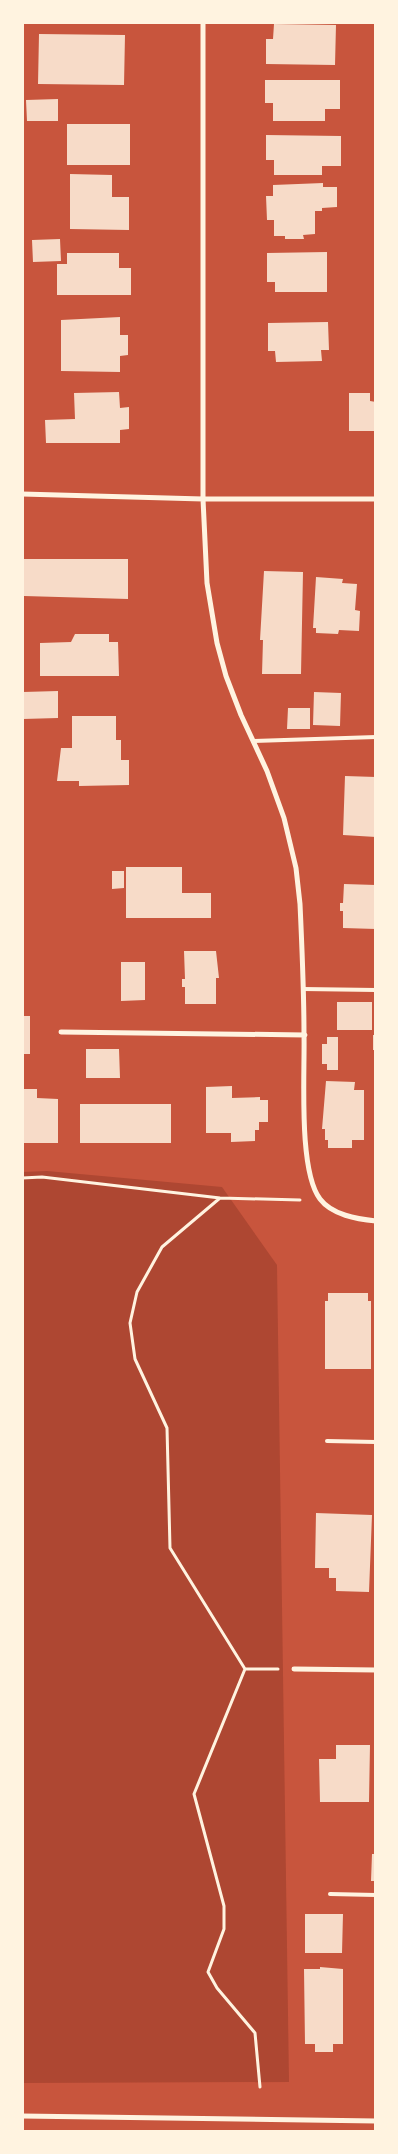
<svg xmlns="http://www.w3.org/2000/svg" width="398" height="2154" font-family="'Golos Text',sans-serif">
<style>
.green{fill:#ae4732}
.building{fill:#f7dbc8}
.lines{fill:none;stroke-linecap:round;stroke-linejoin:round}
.path{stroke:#fff3e0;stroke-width:3}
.service{stroke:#fff3e0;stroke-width:4}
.minor{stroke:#fff3e0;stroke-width:5}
</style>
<rect width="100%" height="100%" fill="#c8553d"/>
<path class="green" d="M47,1171l175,16 55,78 12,817 -266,1 -1,-911z"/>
<path class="building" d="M274,24l62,1 -1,40 -69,-1v-25h7z
M39,34l86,1 -1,50 -86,-1z
M265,80h75v29h-15v12h-52v-18h-8z
M58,99v22h-31l-1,-21z
M67,124h63v41h-63z
M266,135l75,1v30h-19v9h-48v-15h-8z
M70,174l42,1v22h17v33l-59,-1z
M323,183v4h14v20l-15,1v3h-7v23l-12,1 1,4h-19v-3h-11v-16h-7l-1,-24h7v-11z
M22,220h2v19h-2z
M60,239l1,22 -28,1 -1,-22z
M327,252v40h-52v-10h-8v-29z
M67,253h52v15h12v27h-74v-31h10z
M120,317v18h8v20l-8,1v16l-59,-1v-51z
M328,322l1,28h-8l1,11 -46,1 -1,-11h-7v-28z
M119,392l1,16 9,-1v22l-9,1v13h-74l-1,-23 30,-1 -1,-26z
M349,393h21v8l6,1v29h-27z
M24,559h104v40l-104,-3z
M264,571l39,1 -2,102h-39l1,-34h-3z
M316,577l27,2 -1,4 15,1 -2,26 5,1 -1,20 -20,-1 -1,4 -22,-1v-5h-3z
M75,634h34v8h9l1,34h-79v-33l31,-1z
M58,691v27l-35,1v-27z
M314,692l27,1 -1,33 -27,-1z
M288,708h22v21h-23z
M72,716h44v24h5v20h8v25l-50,1v-5h-22l4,-33h11z
M345,776l31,1v60l-33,-2z
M126,867h56v26h29v25h-85z
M112,871h12v17l-12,1z
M344,884l32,1v44l-33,-1v-17h-3v-8h3z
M184,951h32l3,27h-3v26h-31v-17h-3v-8h3z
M121,962h24v38l-24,1z
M337,1002h35v28h-35z
M22,1016h8v38h-8z
M373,1035h3v15h-3z
M327,1037h11v33h-11v-6h-5v-20h5z
M86,1049h33l1,29h-34z
M326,1081l29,1 -1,8h10v50h-12v8h-24v-8h-3v-11h-3z
M232,1086v12l28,-1v3h8v22h-9v8h-4v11l-24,1v-9h-25v-46z
M22,1089h15v9l21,1v44h-36z
M80,1104h91v39h-91z
M328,1293h40v8h3v68h-46v-68h3z
M316,1513l56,2 -3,77 -33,-1v-13h-7v-10h-14z
M336,1745h34l-1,57h-49l-1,-43h17z
M372,1854h4v27h-5z
M305,1914h38l-1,39h-37z
M320,1967l23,2v75h-10v8h-18v-8h-10l-1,-75h16z"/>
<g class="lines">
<path class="path" d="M22,1178l20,-1 178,21 80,2
M220,1198l-58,49 -25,45 -7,31 5,36 32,69 3,120 75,121h33
M245,1669l-51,125 30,112v23l-16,43 9,16 38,45 5,54"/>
<path class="service" d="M253,741l123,-4
M303,989l73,1
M327,1441l49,1
M330,1894l46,1"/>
<path class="minor" d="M203,22v477l4,84 10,60 9,33 15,39 26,56 17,47 12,50 4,36c2,43 4,87 4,130 1,39 -6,136 16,165 12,16 37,20 56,22
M22,494l181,5h173
M61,1032l244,3
M294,1669l82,1
M22,2116l354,5"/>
</g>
<rect width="398" height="2154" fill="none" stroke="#fff3e0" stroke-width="48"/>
</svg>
